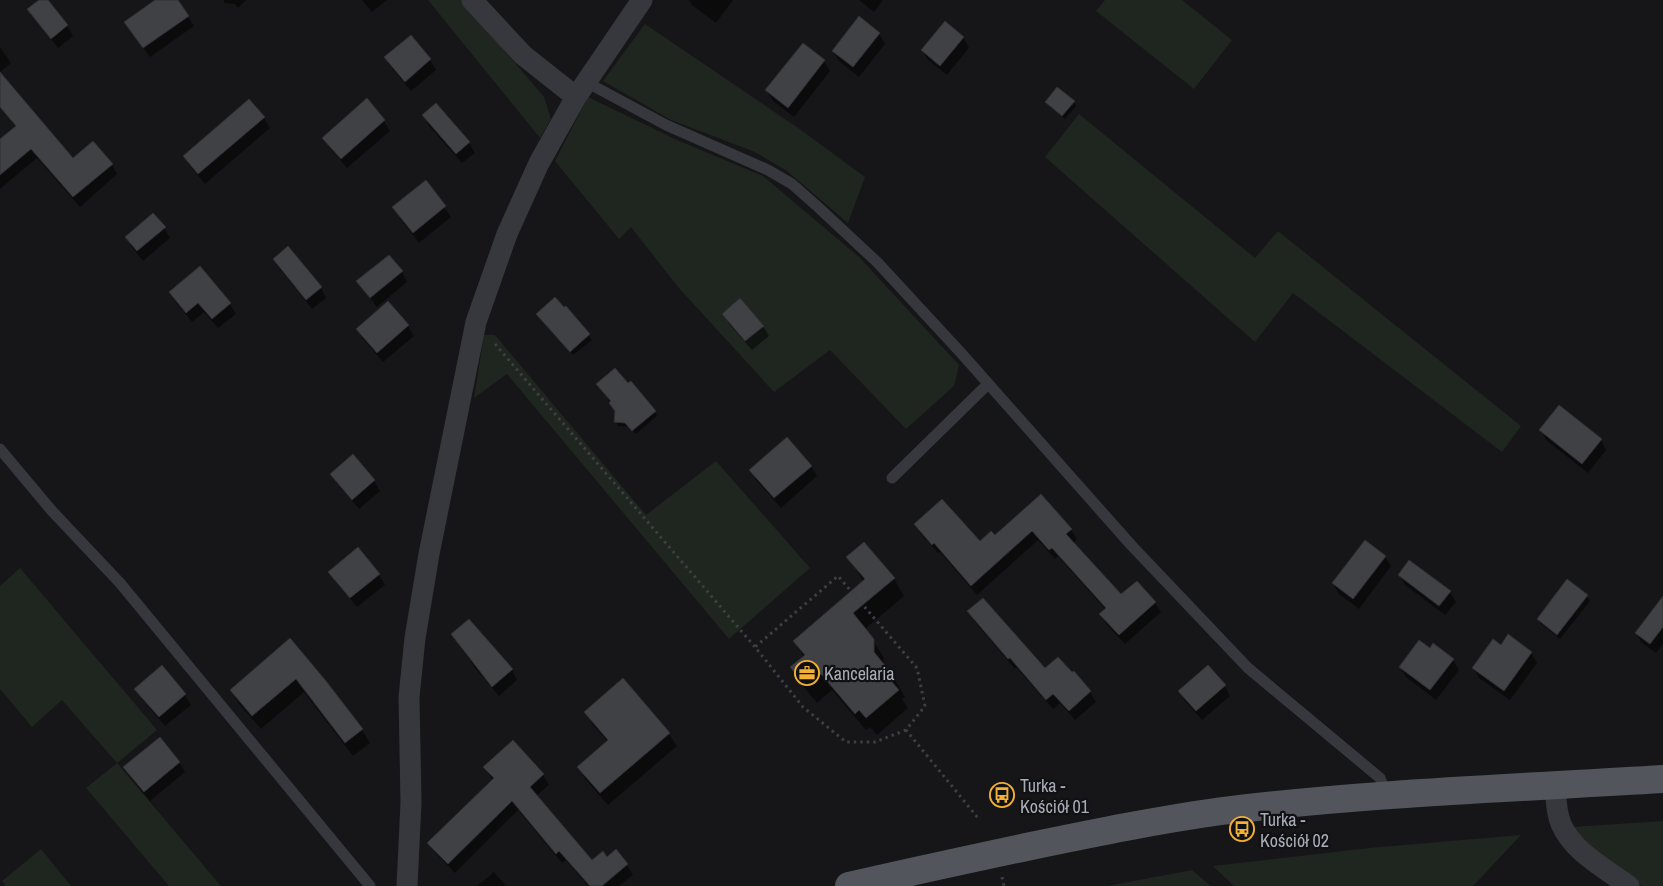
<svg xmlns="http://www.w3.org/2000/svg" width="1663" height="886" font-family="'Archivo Narrow',sans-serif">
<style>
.green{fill:#1e261f}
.shadow{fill:#0007}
.building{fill:#404145;stroke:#303034}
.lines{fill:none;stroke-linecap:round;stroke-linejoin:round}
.path{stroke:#3d3f44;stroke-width:3;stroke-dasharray:2.5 4;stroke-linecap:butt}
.lane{stroke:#37383d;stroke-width:11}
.street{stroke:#37383d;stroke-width:21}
.primary{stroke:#53555c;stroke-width:28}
.labels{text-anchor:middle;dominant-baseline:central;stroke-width:4.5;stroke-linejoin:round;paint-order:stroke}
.poi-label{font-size:18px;fill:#a8adb8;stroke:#111113;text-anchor:start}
</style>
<rect width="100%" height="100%" fill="#161618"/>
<path class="green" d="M428,0h34l82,97 7,22 -11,19z
M1105,0h77l50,40 -38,49 -98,-78z
M645,24l156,106 64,47 -17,46 -61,-52 -32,-19 -84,-32 -68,-39z
M588,97l89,43 86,36 96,81 100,108 -5,21 -48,43 -76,-79 -56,42 -96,-105 -47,-60 -12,12 -64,-78z
M1079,114l176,144 23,-27 243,195 -19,26 -209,-159 -38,49 -210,-185z
M484,335h11l151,180 70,-54 94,107 -81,71 -222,-265 -33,24z
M20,568l137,162 -40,33 104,123h-52l-83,-98 31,-25 -55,-63 -30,27 -32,-38v-103z
M1663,821v65h-21l-56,-43 -14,-16z
M1521,835l-48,51h-239l-21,-20 156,-18z
M41,849l30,37h-65l-4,-5z
M1192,870l19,16h-104z"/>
<path class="shadow" d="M41,0h6l20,26 6,10 -15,12 -23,-29 -6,-10z
M158,0h18l18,26 -44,31 -18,-25z
M223,0h23l-8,8 -3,-4 -10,-1z
M362,0h25l-15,12z
M689,0h44l-17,23 -24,-18z
M859,0h24l-9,12z
M945,23l19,15 5,10 -22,27 -19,-15 -6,-10z
M879,33l6,11 -26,33 -20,-16 -6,-10z
M410,37l20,23 6,10 -25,21 -19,-23 -6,-10z
M0,47l11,16 -11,9z
M824,61l6,10 -36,46 -21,-16 -6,-10z
M0,74l73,86 39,4 5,10 -37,33 -43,-49 -37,31v-48l16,-14 -16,-20z
M1047,102h27l2,4 -11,13 -16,-13z
M424,115l45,28 6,10 -13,10 -33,-37z
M264,118l6,10 -65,56 -15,-18 -6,-10z
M384,121l6,10 -43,37 -17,-20 -6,-10z
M425,181l26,36 -32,26 -20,-26 -6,-10z
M164,228l6,10 -27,23 -11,-14 -6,-10z
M274,259l47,29 5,10 -14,11 -32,-40z
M402,272l5,10 -30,25 -19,-25z
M170,292l60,12 6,10 -18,14 -14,-16 -12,10 -16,-20z
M566,307l26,33 -19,15 -36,-41z
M724,314l39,12 6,10 -17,14 -23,-26z
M408,326l6,10 -31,26 -20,-23 -6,-10z
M601,389l54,23 2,4 -21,18 -7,-7 -11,-1 -2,-4 1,-10 -5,-10z
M1541,430l60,10 5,10 -18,23 -42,-33z
M353,456l21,25 6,10 -21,18 -21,-25 -6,-10z
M811,466l6,10 -36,32 -25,-28 -5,-10z
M1041,496l30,34 6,9 -4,4 48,53 16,-14 18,21 6,9 -36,32 -19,-20 -5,-10 5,-4 -48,-54 -3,3 -17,-19 -61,55 -37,-43 -2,1 -17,-19 -6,-10 65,18 15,-5z
M864,544l30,35 10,17 -39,33 8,11 11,18 -1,8 12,14 10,17 -3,2 6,9 -31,27 -7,-8 -4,3 -34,-40 -15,13 -15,-18 -10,-17 12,-11 -10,-16 70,-59 -16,-25z
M1385,556l6,10 -32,43 -20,-15 -6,-10z
M330,572l49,3 6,10 -28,22 -21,-25z
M1399,575l51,17 6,10 -11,13 -40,-30z
M1587,596l3,5 -30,38 -19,-15 -3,-4z
M1663,599v45l-7,9 -14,-10 -6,-10z
M969,612l76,58 27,4 2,-1 16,19 6,10 -21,18 -15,-17 -7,6 -37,-42 -1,2 -40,-47z
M452,634l60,36 5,10 -18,16 -24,-28z
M290,640l36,42 36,48 8,13 -17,13 -49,-64 -43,37 -22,-25 -8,-14z
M1501,646l30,7 6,10 -27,37 -31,-22 -5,-10z
M1453,660l6,10 -23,30 -30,-23 -6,-10z
M623,680l46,54 8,12 -69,59 -22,-25 -7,-12 29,-26 -15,-17 -7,-13z
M1225,686l5,10 -28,24 -17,-19 -6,-10z
M136,689l49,6 6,10 -26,21 -23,-27z
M179,762l6,10 -35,29 -19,-23 -6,-10z
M485,767l58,8 6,10 -13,11 56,66 15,-4 20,7 6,10 -14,11h-31l-22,-26 -4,3 -44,-53 -63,63 -20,-21 -5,-10 63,-62z
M494,872l12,14h-29z"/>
<path class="building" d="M39,0h9l20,25 -17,14 -24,-30z
M155,0h23l11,16 -46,32 -19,-26z
M859,16l21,17 -27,34 -21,-16z
M945,21l19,16 -24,29 -19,-16z
M411,35l20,24 -26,23 -21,-25z
M803,43l22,17 -37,48 -23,-18z
M0,72l73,86 20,-17 20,23 -40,33 -42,-48 -31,26v-36l16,-13 -16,-19z
M1057,87l18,14 -13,15 -17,-14z
M367,98l18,22 -44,39 -19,-21z
M249,99l16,18 -67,57 -15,-18z
M436,103l34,39 -14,12 -34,-39z
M426,180l20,26 -33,27 -21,-26z
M153,213l13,14 -29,24 -12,-14z
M288,246l34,41 -16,13 -33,-41z
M389,255l14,16 -33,27 -14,-17z
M200,266l31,37 -19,16 -14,-16 -12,10 -17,-21z
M555,297l9,10 2,-1 24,28 -20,18 -34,-38z
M740,298l24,28 -19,15 -23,-27z
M388,301l21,24 -32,28 -21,-24z
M615,368l13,15 3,-2 25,30 -24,20 -7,-8 -11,-1 1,-11 -6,-8 2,-2 -15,-17z
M1559,405l43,34 -20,25 -43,-34z
M787,437l25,29 -38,32 -25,-28z
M353,454l22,26 -23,20 -22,-26z
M1041,494l31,35 -6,5 55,60 16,-13 19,21 -37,33 -20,-21 7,-6 -54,-60 -3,2 -17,-19 -61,55 -37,-43 -2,2 -18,-21 28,-25 38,42 11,-10 4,4z
M1365,540l21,16 -33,43 -21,-16z
M864,542l31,36 -42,35 21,26v13l22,27 -4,3 7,8 -33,28 -7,-8 -4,4 -34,-40 -15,12 -16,-19 15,-12 -12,-14 72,-62 -19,-22z
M358,547l22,27 -30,24 -22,-26z
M1409,560l42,31 -12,15 -41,-31z
M1567,579l21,16 -31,40 -20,-16z
M1663,596v31l-13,17 -15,-11z
M983,598l62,70 13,-11 14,15 2,-1 17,20 -22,20 -16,-17 -7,6 -36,-42 -2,1 -41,-48z
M469,619l44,50 -21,18 -41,-53z
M1508,634l24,18 -28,39 -32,-23 21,-29 8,6z
M290,638l36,43 37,48 -18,14 -49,-64 -44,37 -22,-26z
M1419,640l11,8 3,-5 21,16 -24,31 -31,-23z
M162,665l24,29 -27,23 -25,-28z
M1208,665l18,20 -30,26 -18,-20z
M623,678l47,55 -70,60 -23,-26 31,-27 -24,-28z
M160,737l20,25 -36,30 -21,-25z
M513,740l31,34 -14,13 62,73 11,-9 4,6 9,-8 12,15 -26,22h-12l-31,-35 -3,3 -44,-53 -64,63 -21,-21 67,-65 -11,-11z"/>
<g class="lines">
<path class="path" d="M495,344l260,303
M906,730l-31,12h-29l-43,-35 -48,-60 83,-71 79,92 8,38 -19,24 72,88
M1002,877l2,9"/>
<path class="lane" d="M586,82l80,43 102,45 24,14 26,23 60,56 84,91 170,192 116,122 132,110 7,17
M0,449l52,62 68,72 250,303
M892,478l96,-94"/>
<path class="street" d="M472,0l51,55 53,42
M1555,786c1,13 1,26 6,38 12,28 45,45 68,62
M407,886l4,-83 -2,-106 6,-59 14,-84 47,-232 31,-88 32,-71 37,-66 66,-97"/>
<path class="primary" d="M849,886c60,-14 121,-27 182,-40 63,-13 126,-26 191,-35 146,-18 294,-23 441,-32"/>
</g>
<defs>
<symbol id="office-ring" viewBox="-11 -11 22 22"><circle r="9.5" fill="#111113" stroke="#f2b134" stroke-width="1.5"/><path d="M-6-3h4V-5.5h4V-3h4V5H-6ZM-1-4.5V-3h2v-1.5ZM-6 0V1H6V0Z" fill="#f2b134"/></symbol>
<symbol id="bus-ring" viewBox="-11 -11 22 22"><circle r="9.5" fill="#111113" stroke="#f2b134" stroke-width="1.5"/><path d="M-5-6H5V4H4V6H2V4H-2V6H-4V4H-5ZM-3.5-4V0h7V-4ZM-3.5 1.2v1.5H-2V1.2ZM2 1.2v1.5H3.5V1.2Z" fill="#f2b134"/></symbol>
</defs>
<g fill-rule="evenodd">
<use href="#office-ring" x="793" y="659" width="28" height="28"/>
<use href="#bus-ring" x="988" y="781" width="28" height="28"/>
<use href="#bus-ring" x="1228" y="815" width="28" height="28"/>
</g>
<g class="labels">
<g class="poi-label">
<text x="824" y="673">Kancelaria</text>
<text x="1020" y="785">Turka -<tspan x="1020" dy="21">Kościół 01</tspan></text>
<text x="1260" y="819">Turka -<tspan x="1260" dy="21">Kościół 02</tspan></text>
</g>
</g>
</svg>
